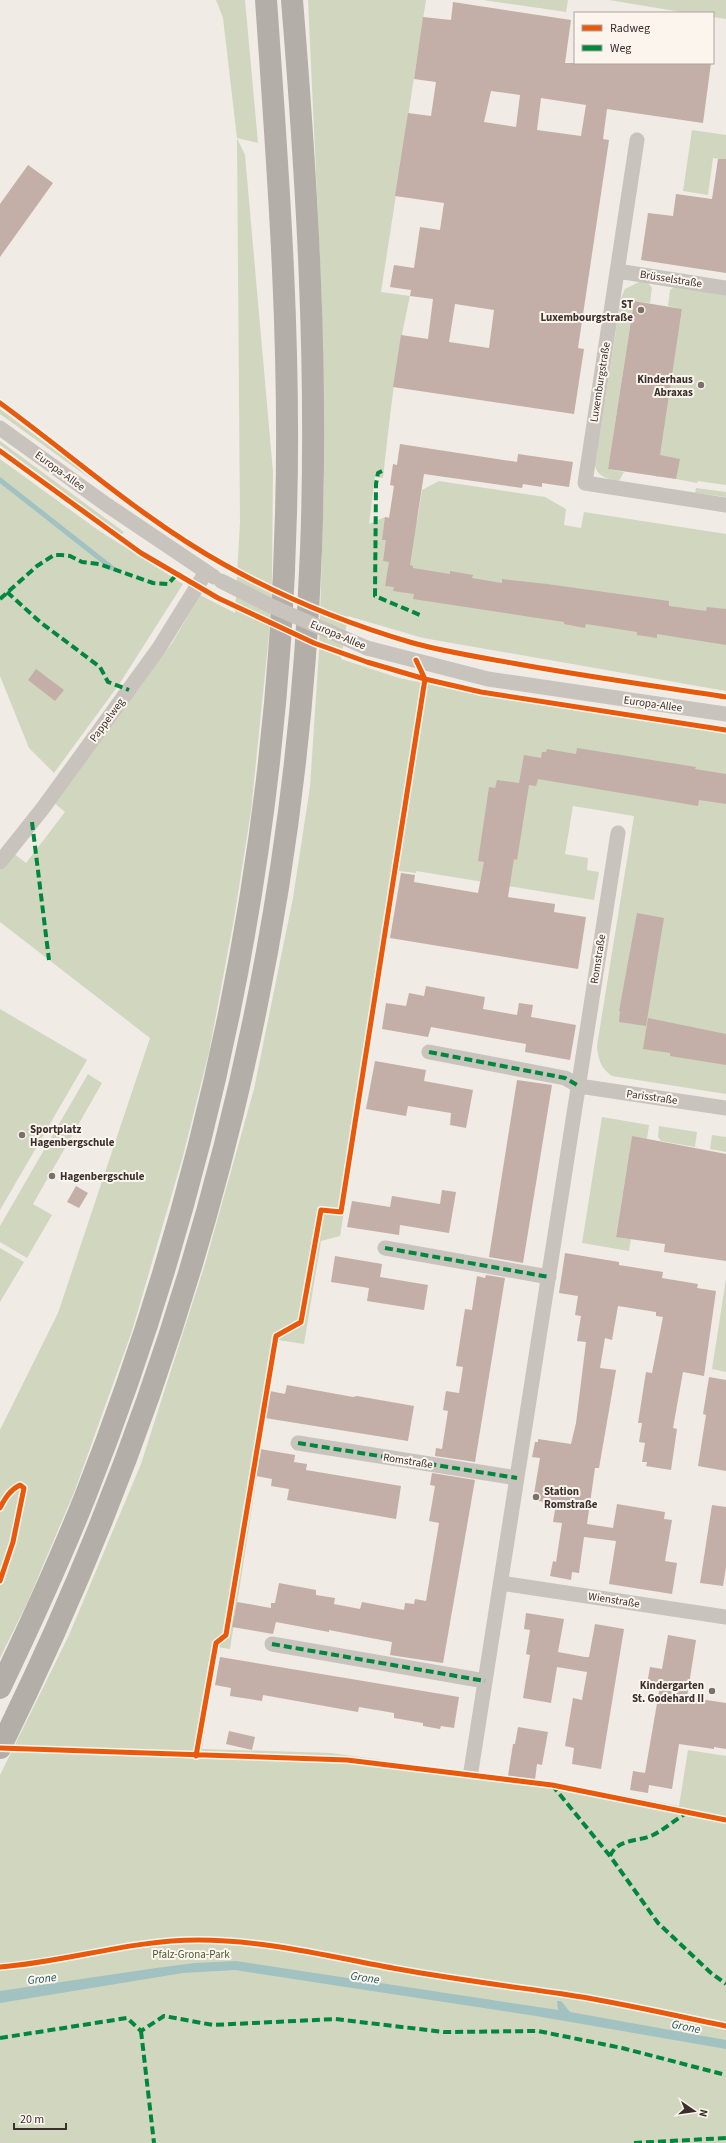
<svg xmlns="http://www.w3.org/2000/svg" width="726" height="2143" font-family="'Source Sans 3',sans-serif">
<style>
.green{fill:#d1d6bf}
.water{fill:#a1c2c1}
.lines{fill:none;stroke-linecap:round;stroke-linejoin:round}
.stream{stroke:#a1c2c1;stroke-width:5}
.building{fill:#c3afa7;fill-rule:evenodd}
.minor{stroke:#c9c3be;stroke-width:15}
.trunk{stroke:#b4aea8;stroke-width:22}
.minor-bridge{stroke:#c9c3be;stroke-width:15}
.quiet{stroke:#00873e;stroke-width:4;stroke-dasharray:8 4;stroke-linecap:butt}
.cycleway-casing{stroke:#fbf5ee;stroke-width:8}
.cycleway{stroke:#e8590c;stroke-width:5}
.poi-dot{fill:#7a716c;stroke:#fbf5ee;stroke-width:1.5}
.labels{text-anchor:middle;dominant-baseline:central;stroke-width:4;stroke-linejoin:round;paint-order:stroke}
.street-label{font-size:11px;fill:#3b302b;stroke:#fbf5ee}
.poi-label{font-size:11px;font-weight:bold;fill:#3b302b;stroke:#fbf5ee;text-anchor:end}
.park-label{font-size:11px;fill:#4a5a2e;stroke:#fbf5ee}
.water-label{font-size:12px;font-style:italic;fill:#1f5a5e;stroke:#fbf5ee}
</style>
<rect width="100%" height="100%" fill="#f0ebe5"/>
<path class="green" d="M216,0h29l13,143 -21,-5 8,17 28,317 -1,105 -3,58 -18,176 -17,108 -25,133 -26,104 -51,175 -57,159 -47,111 -28,57v-228l58,-117 92,-275 -150,-116v-52l13,-17 13,10 39,-51 -12,-10 119,-159 28,-48 35,18 5,-91 -3,-384 -14,-120z
M308,0h118l-45,292 29,4c-14,60 -20,120 -27,182l-8,-1 -6,47 16,-7 32,5 5,-32 17,-9 106,16 21,12 -2,16 17,3 3,-16 142,22v157l-303,-53 -75,-22 -7,43 58,19 43,9 284,46v361l-114,-18c-11,-8 -14,-16 -15,-30l37,-230 -61,-10 -8,48 23,4 -1,12 12,2 -5,28 -178,-29v2l-17,-2 -59,365 -19,5 -17,103 -26,-4 -48,309 -13,-2 -15,102 129,4 260,36 88,17 9,-56 38,6v387h-726v-368l69,-140 72,-171 64,-200 49,-175 39,-191 17,-111 9,-136 5,-169 -3,-201z
M483,0h85l-2,12z
M609,0h117v19l-13,-2v-4h-26z
M692,130l34,5v25l-13,-2 -5,37 -25,-4z
M639,282h8l5,6 -2,15 -16,-2 -26,168 16,3 -5,9c-11,-2 -22,-4 -24,-16l26,-167 4,-9z
M674,287l52,8v190l-28,-4 -1,2 -36,-7 -5,1 26,-168 -14,-3 2,-16z
M0,409l67,50 25,21 -92,-66z
M0,441l124,91 -3,3 -121,-90z
M0,459l98,71 85,54 -63,99 -66,90 -25,-25 -29,-72z
M696,488l30,4v5l-31,-4z
M0,1009l87,51 -87,150z
M88,1074l14,9 -69,121 19,11 -25,43 -27,-16v-16z
M602,1117l47,8 -2,14 -15,-2 -16,99 15,3 -2,12 -47,-8z
M659,1126l38,6 -2,15 -34,-6 -3,-4z
M712,1135l14,2v15l-16,-3z
M0,1248l24,14 -24,40z
M726,1279v93l-14,-3z"/>
<path class="water" d="M236,1961l322,49 -1,-9h4l9,11 156,28v9l-190,-33 -301,-46 -52,3 -183,30v-12l156,-23 39,-5z"/>
<g class="lines">
<path class="stream" d="M0,480l112,88"/>
</g>
<path class="building" d="M453,2l118,18 -6,43h146l-8,60 -96,-14 -4,30 6,1 -31,208 6,1 -10,65 -181,-27 8,-52 27,4 5,-40 -23,-3 1,-6 -21,-3 4,-22 20,3 6,-41 20,3 4,-27 -49,-7 9,-58 4,-25 23,3 5,-34 -22,-3 9,-62 28,3zM491,91l29,4 -4,32 -32,-5zM541,98l45,7 -5,31 -44,-6zM455,304l39,6 -5,38 -40,-6z
M718,159h8v114l-85,-13 7,-47 25,3 3,-22 36,5z
M28,165l25,18 -53,74v-53z
M634,301l48,8 -22,146 20,4 -4,20 -68,-10z
M400,444l117,18 1,-8 55,8 -4,25 -27,-4v4l-19,-3 -1,4 -98,-14 -14,91 3,1v2l37,6v-3l23,4 -1,3 30,5v-4l45,5 122,17v5l37,5 1,-4 19,2v36l-69,-11v4l-20,-3v-3l-51,-8 -1,4 -21,-4v-2l-151,-23 1,-5 -21,-3 1,-4 -9,-1 4,-24 -6,-1 3,-21h-4l3,-23 4,1 5,-32 -4,-1 3,-21 4,1z
M36,669l28,21 -9,11 -27,-21z
M577,748l119,19 -1,2 31,5v30l-27,-4 -1,6 -160,-27 -2,7 -7,-1 -12,75 -3,-1 -6,38 47,7 -1,8 32,5 -8,52 -188,-31 11,-65 14,2 -1,7 64,11 6,-31 -6,-1 11,-74 6,1 2,-8 22,3 5,-28 17,3 1,-6h4l1,-3 29,5z
M637,913l27,5 -18,108 -27,-4 1,-11h-1z
M426,986l59,11 -2,12 34,6 2,-12 14,2 -2,12 45,8 -6,35 -45,-8 1,-8 -95,-17 -3,10 -46,-8 4,-26 20,3 3,-13 15,3z
M648,1018l78,16v31l-56,-9v-3l-27,-4z
M375,1061l51,9 -2,11 49,9 -7,38 -16,-3 1,-12 -43,-7 -2,10 -40,-7z
M517,1080l35,5 -29,178 -34,-6z
M632,1136l94,18v107l-62,-9 1,-8 -49,-7z
M76,1186l12,7 -9,15 -12,-6z
M442,1190l14,2 -7,41 -49,-8 -1,10 -52,-8 5,-26 38,6 2,-11 48,8z
M565,1253l54,9v3l44,7 -1,6 36,6 -1,4 19,3 -12,85 -21,-4 -10,56 4,1 -6,41 -25,-4 1,-4h-5l3,-19 -6,-1 3,-19h-4l8,-51 6,1 11,-56 -7,-1v-4l-38,-6 -6,34 -7,-2 -5,30 16,2 -17,98h-4l-8,56 26,4 4,-24 48,8 -1,7 8,1 -7,41 12,2 -5,31 -63,-10 7,-43 -32,-4 -5,36 -7,-1 -1,8 -21,-4 3,-15 3,1 6,-39 -9,-1 3,-18 -23,-4 7,-42 -8,-1 3,-15h3v-3l33,5 5,-21 10,-81 -9,-1 4,-25 -6,-1 3,-19 -19,-3z
M335,1256l47,8 -2,13 48,8 -4,25 -57,-9 2,-13 -38,-6z
M486,1275l19,3 -30,184 -40,-6 1,-8 6,1 6,-38 -5,-1 3,-19 13,2 4,-26 -7,-1 9,-57 7,1 5,-34 8,2z
M709,1377l17,3v91l-28,-5 8,-51 -3,-1z
M287,1385l66,12 4,-1 57,10 -6,35 -143,-23 5,-27 15,3z
M260,1449l35,6 -1,7 13,2 -1,6 95,16 -5,33 -109,-19 2,-11 -18,-3 1,-7 -16,-3z
M432,1473l43,7 -32,183 -53,-8 2,-13 -63,-12v2l-53,-10 -3,12 -41,-7 5,-25 34,6v-5h4l4,-20 37,7v5l19,3 -1,6 26,5 2,-7 42,8 1,-7 9,1 1,-5 11,2 13,-78 -10,-2 6,-35 -5,-1z
M712,1505l14,2v60l-3,19 -23,-3z
M526,1613l38,6 -6,33 27,5h4l6,-33 29,5 -23,140 -29,-5 2,-16 -9,-2 8,-48 9,2 5,-28 -30,-5 -6,36 -28,-5 7,-43 -4,-1 4,-24 -6,-1z
M668,1635l28,5 -9,57 39,6v46l-12,-2v2l-35,-5 -7,45 -23,-4 -1,8 -18,-3 3,-19 12,2 15,-87 -13,-2 3,-17 12,2z
M220,1657l239,40 -5,31 -13,-2 -1,3 -17,-3v-3l-29,-5v-5l-35,-6 -1,5 -95,-17 -1,6 -32,-5 1,-8 -16,-3z
M518,1727l30,5 -6,33 -5,-1 -2,16 -27,-4 5,-32h2z
M229,1731l26,6 -3,13 -26,-6z"/>
<g class="lines">
<path class="minor" d="M637,140l-52,343 141,22
M617,271l109,17
M0,428l107,77 107,72
M367,648l121,31 238,35
M0,862l43,-54 116,-160 47,-76
M429,1052l136,26 14,8 147,22
M385,1248l164,29
M298,1443l219,35
M501,1583l225,34
M272,1644l213,37
M471,1771l147,-938"/>
<path class="trunk" d="M0,1688c30,-63 59,-126 85,-191 124,-313 193,-647 201,-984 5,-171 -8,-342 -20,-513
M0,1748c187,-378 295,-775 311,-1198 7,-183 -4,-367 -19,-550"/>
<path class="minor-bridge" d="M221,581l48,24 98,43"/>
<path class="quiet" d="M382,471l-4,2 -2,11 -1,112 45,19
M7,592l33,30 60,45 8,15 21,8
M0,599l37,-33 17,-11h7l9,1 12,6 17,2 54,19 15,1 9,-10
M32,822l17,138
M429,1052l136,26 14,8
M385,1248l164,29
M298,1443l219,35
M272,1644l213,37
M552,1785l58,71 48,67 53,50 15,11
M610,1856c8,-18 28,-14 43,-21 12,-6 23,-16 35,-23
M141,2031l13,112
M0,2038l127,-20 14,13 23,-15 49,9 122,-6 109,13 94,-1 84,17 104,27
M634,2143l92,-5"/>
<defs>
<path id="cycleway" d="M0,403c75,55 144,117 225,162 59,33 123,59 188,78 33,9 66,14 99,20 71,13 143,23 214,34
M0,451l141,102 77,45 96,45 53,19 58,17 56,13 245,38
M0,1508c5,-10 10,-18 20,-23l4,3 -11,54 -13,39
M0,1748l347,12 205,25 174,35
M196,1756l20,-113 10,-8 50,-299 25,-14 20,-112 20,2 84,-533 -9,-19
M0,1967c66,-5 131,-27 198,-27 68,0 133,17 200,29 55,10 110,17 165,25 54,8 109,21 163,32"/>
</defs>
<use href="#cycleway" class="cycleway-casing"/>
<use href="#cycleway" class="cycleway"/>
</g>
<g class="poi-dot">
<circle cx="641" cy="310" r="4"/>
<circle cx="701" cy="385" r="4"/>
<circle cx="22" cy="1135" r="4"/>
<circle cx="52" cy="1176" r="4"/>
<circle cx="536" cy="1497" r="4"/>
<circle cx="712" cy="1691" r="4"/>
</g>
<g class="labels">
<g class="street-label">
<text transform="translate(671 279) rotate(9)">Brüsselstraße</text>
<text transform="translate(600 382) rotate(-81)">Luxemburgstraße</text>
<text transform="translate(60 471) rotate(36)">Europa-Allee</text>
<text transform="translate(338 635) rotate(23)">Europa-Allee</text>
<text transform="translate(653 704) rotate(8)">Europa-Allee</text>
<text transform="translate(107 720) rotate(-54)">Pappelweg</text>
<text transform="translate(598 959) rotate(-81)">Romstraße</text>
<text transform="translate(652 1097) rotate(8)">Parisstraße</text>
<text transform="translate(408 1461) rotate(9)">Romstraße</text>
<text transform="translate(614 1600) rotate(9)">Wienstraße</text>
</g>
<g class="poi-label">
<text x="633" y="304">ST<tspan x="633" dy="13">Luxembourgstraße</tspan></text>
<text x="693" y="379">Kinderhaus<tspan x="693" dy="13">Abraxas</tspan></text>
<text x="30" y="1129" text-anchor="start">Sportplatz<tspan x="30" dy="13">Hagenbergschule</tspan></text>
<text x="60" y="1176" text-anchor="start">Hagenbergschule</text>
<text x="544" y="1491" text-anchor="start">Station<tspan x="544" dy="13">Romstraße</tspan></text>
<text x="704" y="1685">Kindergarten<tspan x="704" dy="13">St. Godehard II</tspan></text>
</g>
<g class="park-label">
<text x="191" y="1954">Pfalz-Grona-Park</text>
</g>
<g class="water-label">
<text transform="translate(365 1978) rotate(9)">Grone</text>
<text transform="translate(42 1979) rotate(-7)">Grone</text>
<text transform="translate(686 2027) rotate(12)">Grone</text>
</g>
</g>
<rect x="574" y="12" width="140" height="52" fill="#fbf5ee" stroke="#aea6a0"/>
<rect x="582" y="25" width="20" height="6" fill="#e8590c" stroke="#aea6a0"/>
<text x="610" y="32" font-size="12" fill="#3b302b">Radweg</text>
<rect x="582" y="45" width="20" height="6" fill="#00873e" stroke="#aea6a0"/>
<text x="610" y="52" font-size="12" fill="#3b302b">Weg</text>
<g transform="translate(694 2111) rotate(103)" stroke="#fbf5ee" stroke-width="3" paint-order="stroke">
<path d="M0-3L7 15L0 10L-7 15Z" fill="#3b302b"/>
<text y="-6" font-size="11" font-weight="bold" text-anchor="middle" fill="#3b302b">N</text>
</g>
<path d="M14 2123v6h52v-6" fill="none" stroke="#3b302b" stroke-width="2"/>
<text x="20" y="2123" font-size="12" fill="#3b302b" stroke="#fbf5ee" stroke-width="3" paint-order="stroke">20 m</text>
</svg>
